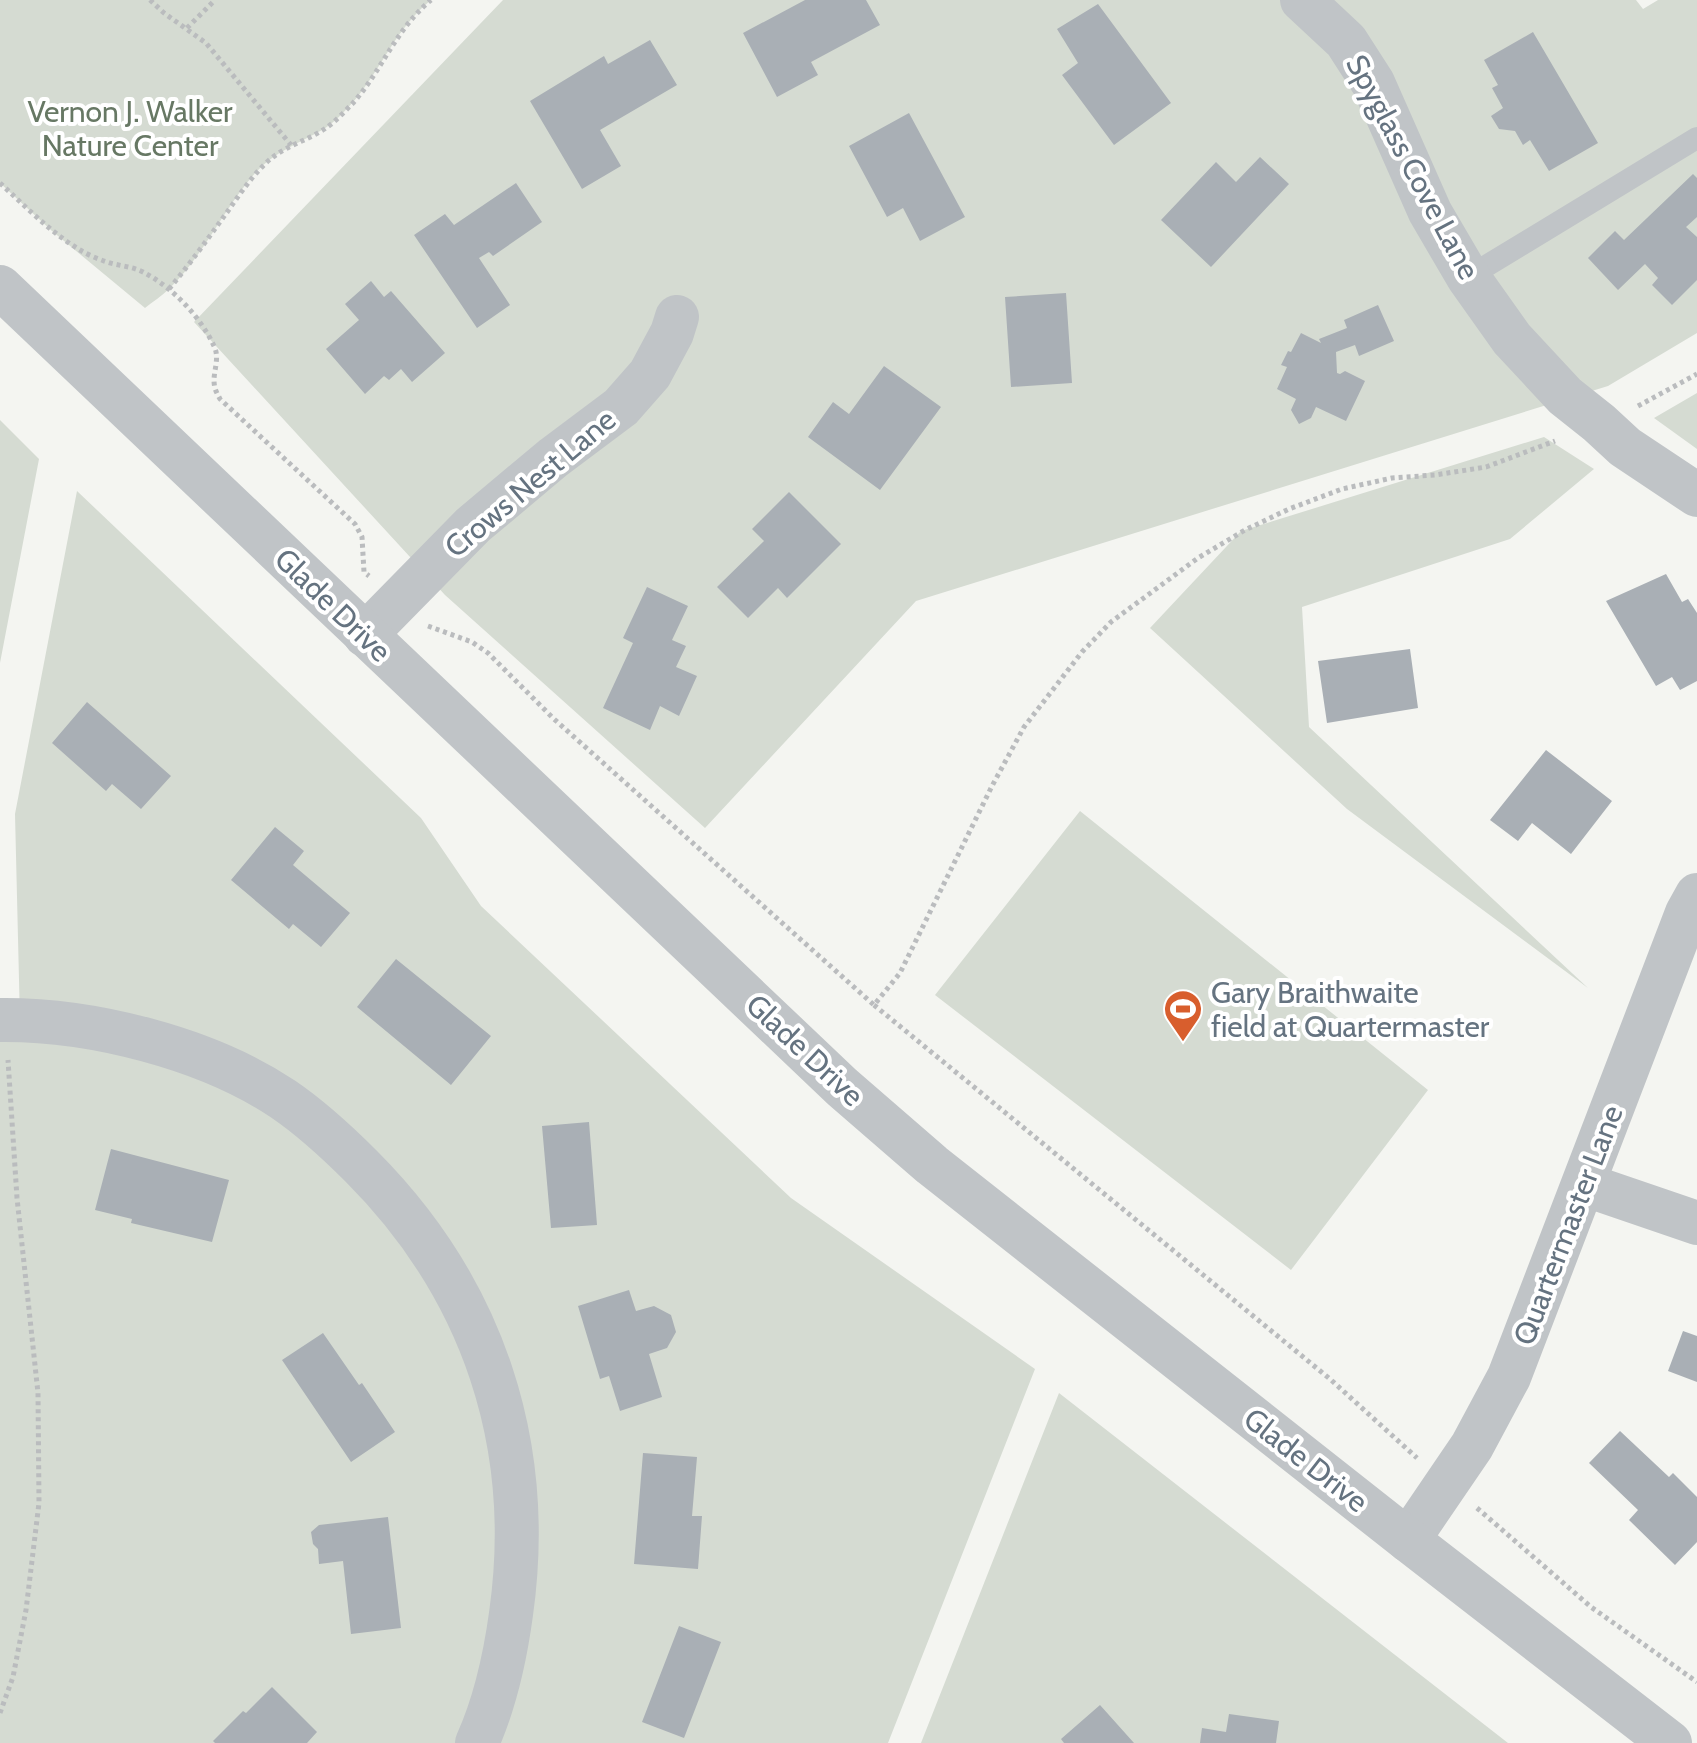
<svg xmlns="http://www.w3.org/2000/svg" width="1697" height="1743" font-family="Cabin,sans-serif">
<style>
.green{fill:#d5dbd2}
.building{fill:#a9afb5}
.lines{fill:none;stroke-linecap:round;stroke-linejoin:round}
.path{stroke:#babcbe;stroke-width:5;stroke-dasharray:4 4;stroke-linecap:butt}
.service{stroke:#c0c4c7;stroke-width:22}
.minor{stroke:#c0c4c7;stroke-width:44}
.tertiary{stroke:#c0c4c7;stroke-width:44}
.labels{text-anchor:middle;dominant-baseline:central;stroke-width:8;stroke-linejoin:round;paint-order:stroke}
.park-label{font-size:30px;fill:#677864;stroke:#fff}
.street-label{font-size:30px;fill:#657380;stroke:#fff}
.poi-label{font-size:30px;fill:#657380;stroke:#fff;text-anchor:start}
</style>
<rect width="100%" height="100%" fill="#f4f5f1"/>
<path class="green" d="M0,0h431c-35,28 -49,68 -77,101 -9,10 -20,22 -32,29 -23,13 -47,22 -66,42 -32,36 -52,83 -87,117 -7,7 -17,13 -24,19l-93,-77 -52,-48z
M503,0h1133l7,9 15,-9h39v333l-89,53 -692,215 -211,227 -260,-233 -251,-273z
M1697,393v56l-43,-31z
M0,420l39,39 -39,204z
M1544,437l50,32 -84,70 -208,68 7,120 279,261 -241,-179 -197,-181 91,-97z
M77,491l344,327 60,88 310,292 244,171 -147,374h-888v-722h20l-5,-207z
M1080,811l348,279 -137,180 -356,-275z
M1059,1393l449,350h-587z"/>
<path class="building" d="M805,0h61l14,25 -69,37 7,13 -41,22 -34,-64z
M1098,4l73,99 -57,42 -52,-70 16,-12 -21,-34z
M1533,32l65,111 -49,28 -19,-31 -7,5 -8,-14 -16,-2 -8,-13 12,-8 -11,-20 6,-3 -14,-25z
M650,40l27,45 -77,45 21,36 -39,23 -52,-88 74,-45 4,8z
M909,113l56,104 -45,24 -17,-33 -16,9 -38,-71z
M1260,157l29,27 -78,83 -50,-47 55,-58 20,20z
M1693,174l4,4v39l-11,10 11,10v43l-25,25 -20,-20 6,-7 -13,-14 -27,26 -30,-32 27,-27 9,9z
M516,183l26,39 -49,34 -4,-4 -10,6 31,47 -33,23 -63,-93 31,-21 9,11z
M371,281l13,16 7,-6 54,62 -33,29 -11,-13 -12,11 -5,-4 -19,18 -39,-45 33,-29 -14,-16z
M1066,293l6,90 -61,4 -6,-90z
M1378,305l16,36 -35,15 -4,-11 -19,7 1,21 3,1 5,-3 20,10 -19,40 -30,-14 -5,11 -12,6 -8,-14 5,-11 -19,-10 10,-22 -6,-2 7,-14 3,1 10,-19 20,10 -2,-4 28,-11 -3,-8z
M884,366l57,41 -61,83 -72,-53 25,-35 16,12z
M789,492l52,52 -54,54 -9,-10 -30,30 -31,-31 47,-46 -12,-12z
M1666,574l16,28 6,-3 9,14v68l-17,9 -8,-13 -16,9 -50,-85z
M647,587l41,19 -16,34 14,6 -10,21 21,9 -18,40 -19,-10 -10,24 -47,-22 30,-65 -10,-5z
M1410,649l8,59 -91,15 -9,-62z
M87,702l84,74 -30,33 -29,-25 -6,7 -54,-48z
M1546,750l66,51 -41,53 -39,-31 -14,18 -28,-21z
M275,827l29,24 -11,14 57,48 -29,34 -28,-23 -4,5 -58,-49z
M396,959l95,77 -40,49 -94,-78z
M589,1122l8,103 -46,3 -9,-102z
M111,1149l118,31 -17,62 -81,-19 1,-4 -37,-9z
M629,1290l7,21 18,-5 17,9 5,17 -9,16 -18,6 13,43 -42,14 -11,-35 -9,3 -22,-73z
M1683,1331l14,5v46l-29,-11z
M323,1333l36,52 3,-2 33,49 -44,30 -69,-102z
M1620,1431l49,46 4,-4 24,24v45l-22,23 -46,-45 9,-10 -49,-47z
M643,1453l54,4 -5,59h10l-4,53 -64,-5z
M388,1517l13,111 -50,6 -8,-73 -24,3 -1,-15 -5,-5 -2,-12 8,-7z
M679,1626l42,16 -37,96 -42,-16z
M272,1687l45,45 -10,11h-92l-2,-2 30,-30 3,2z
M1100,1705l34,38h-70l-3,-4z
M1229,1714l50,7 -3,22h-76l2,-15 24,4z"/>
<g class="lines">
<path class="path" d="M150,0l14,13 42,30 85,102
M187,28l28,-28
M0,183c25,23 50,49 80,67 8,5 18,9 27,12 12,4 24,4 36,10 29,15 57,44 71,74 7,14 -3,28 1,42 1,4 3,7 5,11l135,125 7,13 2,35 5,4
M169,289c20,-24 38,-49 56,-74 13,-18 25,-37 42,-53 17,-16 40,-21 59,-34 9,-6 19,-17 27,-25 30,-34 42,-73 78,-103
M1638,406l59,-32
M428,626l44,16 16,11 66,66 320,286 26,-32 92,-187 32,-59 58,-75 29,-30 87,-64 47,-28 44,-21 53,-20 50,-11 43,-3 51,-8 69,-26
M874,1005l456,374 87,79
M1477,1508l114,99 106,75
M0,1713l13,-36 13,-67 13,-107 -1,-110 -21,-195 -9,-138"/>
<path class="service" d="M1468,277l229,-139"/>
<path class="minor" d="M1302,0l44,41 27,42 57,129 38,65 44,62 53,57 34,27 26,24 72,48
M365,635l108,-110 80,-67 68,-51 29,-33 22,-41 5,-16
M0,1020c91,-1 207,28 283,79 28,19 54,43 78,67 122,122 174,278 150,448 -6,44 -16,89 -34,129
M1583,1184l114,39
M1408,1540l64,-94 37,-69 178,-464 10,-18"/>
<path class="tertiary" d="M0,287l842,800 90,78 476,375 262,203"/>
</g>
<defs>
<symbol id="stadium-pin" viewBox="-11 -11 22 30"><path d="M0 17L-7.5 6A9.5 9.5 0 1 1 7.5 6Z" fill="#d85e2d" stroke="#fff"/><path d="M0-5a6.5 5 0 1 0 0 10a6.5 5 0 1 0 0-10ZM-3.5-1.8h7v3.6h-7Z" fill="#fff"/></symbol>
</defs>
<g fill-rule="evenodd">
<use href="#stadium-pin" x="1161" y="987" width="44" height="60"/>
</g>
<g class="labels">
<g class="park-label">
<text x="130" y="111">Vernon J. Walker<tspan x="130" dy="34">Nature Center</tspan></text>
</g>
<g class="street-label">
<text transform="translate(1413 167) rotate(62)">Spyglass Cove Lane</text>
<text transform="translate(530 483) rotate(-40)">Crows Nest Lane</text>
<text transform="translate(333 605) rotate(44)">Glade Drive</text>
<text transform="translate(805 1050) rotate(43)">Glade Drive</text>
<text transform="translate(1568 1225) rotate(-69)">Quartermaster Lane</text>
<text transform="translate(1306 1460) rotate(38)">Glade Drive</text>
</g>
<g class="poi-label">
<text x="1211" y="992">Gary Braithwaite<tspan x="1211" dy="34">field at Quartermaster</tspan></text>
</g>
</g>
</svg>
